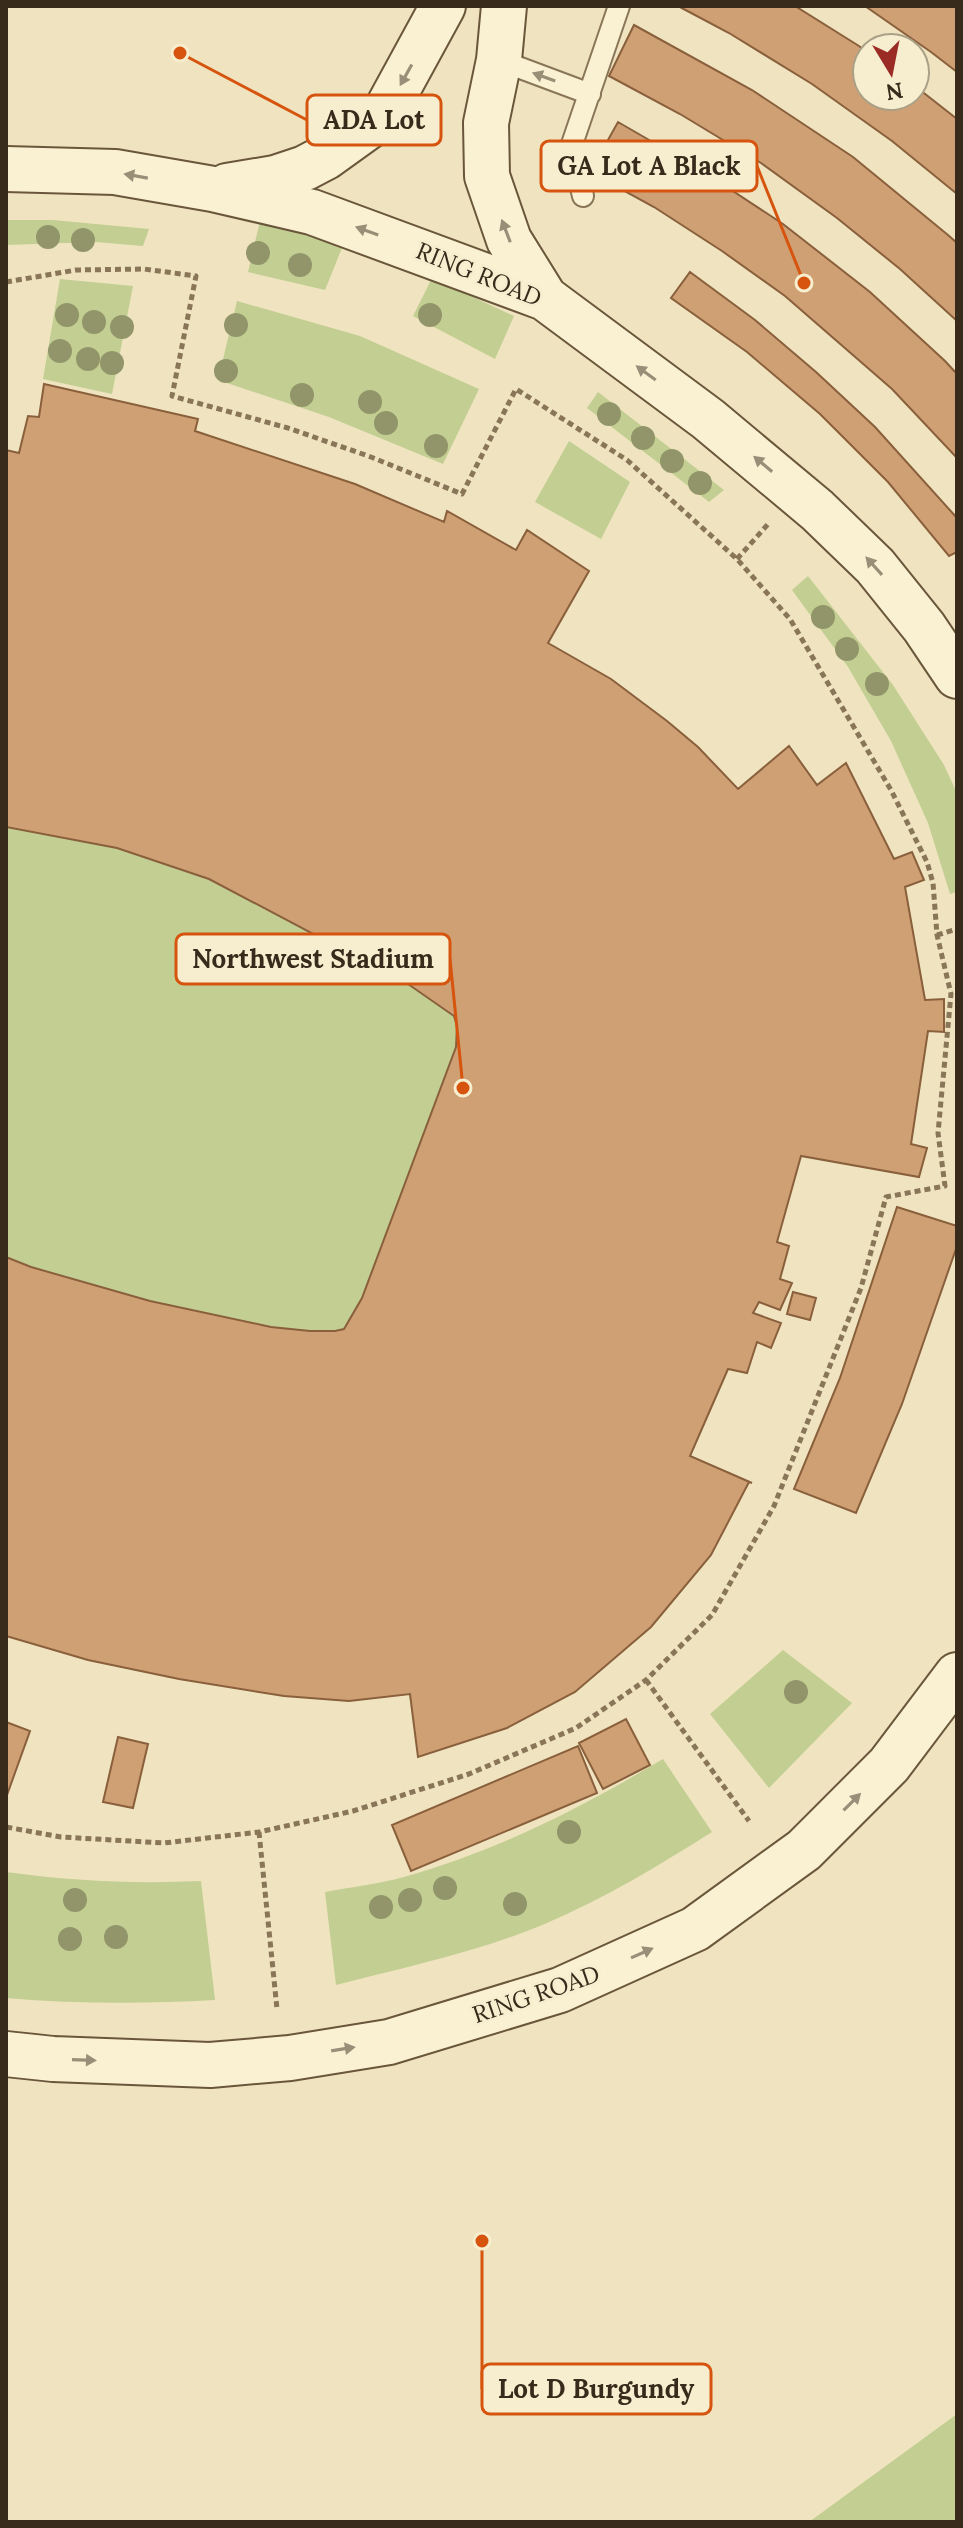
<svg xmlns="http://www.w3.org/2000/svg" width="963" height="2528" font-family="Lora,serif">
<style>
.green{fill:#c3ce93}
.building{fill:#cfa074;stroke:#895f3c;stroke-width:2}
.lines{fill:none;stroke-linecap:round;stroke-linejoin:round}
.lane-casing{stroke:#897557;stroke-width:24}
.secondary-casing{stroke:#6a563a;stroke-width:48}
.path{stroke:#897557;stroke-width:5;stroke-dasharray:6 4;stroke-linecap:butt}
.lane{stroke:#faf1d3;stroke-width:20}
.secondary{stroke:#faf1d3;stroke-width:44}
.tree{fill:#929569}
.oneway{fill:#998e78}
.labels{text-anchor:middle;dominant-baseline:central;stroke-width:6;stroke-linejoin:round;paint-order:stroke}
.street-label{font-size:24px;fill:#382b1c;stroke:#f6eecf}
.leader{fill:none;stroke:#d6540e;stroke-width:3}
.callout-dot{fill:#d6540e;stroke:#f6eecf;stroke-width:3}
.callout{fill:#f6eecf;stroke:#d6540e;stroke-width:3}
.callout-label{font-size:26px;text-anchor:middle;font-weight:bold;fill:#382b1c}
</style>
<rect width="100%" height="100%" fill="#efe4bf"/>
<path class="green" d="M6,220h47l96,9 -6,17 -47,-4 -90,3z
M260,221l84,22 -19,47 -77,-18z
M432,278l82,38 -19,43 -82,-43z
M60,279l73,7 -21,108 -69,-15z
M237,301l123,35 119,53 -36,75 -114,-47 -111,-37z
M44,384l154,35 -2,12 159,53 88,38 4,-11 69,39 11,-20 62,41 -40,72c76,44 128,82 188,146l52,-43 28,39 29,-22 48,95 18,-6 12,28 -19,7 21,113 2,31 -17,113 16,4 -8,29 -118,-21 -24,85 12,5 -9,33 12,4 -12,27 -21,-8 -6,10 28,11 -10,25 -14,-5 -10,30 -19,-4 -38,86 62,28 -3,-1 -38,73 -60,72 -76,65 -68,36 -89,29 -9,-63 -60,7 -65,-5 -105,-17 -91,-19 -82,-24v-1186l13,2 9,-36h11z
M598,392l126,98 -15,12 -122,-94z
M569,441l61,41 -29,57 -66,-37z
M808,576l85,109 51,80 13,28v99l-7,2 -22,-71 -37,-82 -43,-74 -56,-77z
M783,1650l69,53 -83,85 -59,-74z
M663,1759l49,73c-54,34 -107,66 -165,91 -68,29 -141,44 -211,62l-11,-93c26,-5 54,-8 79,-15 93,-26 177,-69 259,-118z
M6,1872c65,9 129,12 195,9l14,119c-70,4 -139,4 -209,-2z
M957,2414v108h-148z"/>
<path class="building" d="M678,6h117l64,40 8,6v44h48v-10l42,33v75l-65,-53 -80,-57 -83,-51z
M865,6h92v66l-26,-20z
M634,25l118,65 101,67 95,78 9,8v78l-57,-52 -63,-51 -76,-55 -81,-49 -71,-38z
M618,122l83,48 82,54 87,68 75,69 12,13v84l-65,-69 -107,-93 -63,-45 -68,-44 -64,-35z
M690,272l65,48 61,52 59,55 82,91v34l-8,4 -61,-74 -68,-68 -73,-62 -76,-54z
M44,384l154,35 -3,12 160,53 89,38 3,-11 69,39 11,-20 62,41 -41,72 63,36 56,42 31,26 40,42 51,-43 28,39 29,-22 48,96 18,-7 12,28 -19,7 20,113 19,-1v33l-16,-1 -17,113 16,4 -8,29 -118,-21 -24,86 12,4 -9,33 12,4 -12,27 -21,-8 -6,11 28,10 -10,25 -14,-6 -10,31 -19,-4 -38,87 62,27 -3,-1 -38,73 -60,72 -76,65 -68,36 -89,29 -8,-63 -61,7 -65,-5 -105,-17 -91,-19 -82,-24v-379l25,10 119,34 121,26 39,4h25l9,-2 18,-31 94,-251 1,-21 -3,-10 -46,-32 -199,-105 -92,-31 -111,-21v-377l13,3 9,-37 11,1z
M897,1207l60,19v20l-55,158 -46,109 -62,-24 46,-111z
M793,1292l23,6 -6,22 -23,-6z
M626,1719l24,46 -47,24 -24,-46z
M6,1722l24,9 -23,64h-1z
M118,1737l30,7 -15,64 -30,-6z
M578,1746l19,47 -186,78 -19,-46z"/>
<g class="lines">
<defs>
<path id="lane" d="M499,60l91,34
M583,196l-12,-49 48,-141"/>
<path id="secondary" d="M504,6l-5,54 -13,63 1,53 22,64 36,58
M6,169l109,3 98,17 99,23 233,86 163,121 109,91 58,56 49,61 33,49
M227,186l48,-8 30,-10 21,-11 57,-41 60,-110
M6,2054l47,5 157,6 80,-7 99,-16 171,-52 135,-61 109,-79 85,-85 68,-90"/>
</defs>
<use href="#lane" class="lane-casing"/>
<use href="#secondary" class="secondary-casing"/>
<path class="path" d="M6,282l70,-12 68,-1 52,7 -24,120 116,32 83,29 91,37 54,-105 111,71 110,99 53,60 101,171 36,72 6,21 4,52 14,59 -13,139 7,53 -59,11 -25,91 -87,218 -62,109 -66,65 -70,48 -107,46 -116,37 -94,21 -95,11 -103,-6 -55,-10
M737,559l32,-36
M937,935l20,-6
M646,1680l103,141
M259,1832l18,177"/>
<use href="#lane" class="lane"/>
<use href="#secondary" class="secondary"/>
</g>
<g class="tree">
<circle cx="48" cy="237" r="12"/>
<circle cx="83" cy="240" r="12"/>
<circle cx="258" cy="253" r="12"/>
<circle cx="300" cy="265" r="12"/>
<circle cx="67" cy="315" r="12"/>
<circle cx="430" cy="315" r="12"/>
<circle cx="94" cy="322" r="12"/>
<circle cx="236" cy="325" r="12"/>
<circle cx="122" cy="327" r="12"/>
<circle cx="60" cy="351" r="12"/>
<circle cx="88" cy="359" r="12"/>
<circle cx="112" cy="363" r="12"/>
<circle cx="226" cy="371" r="12"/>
<circle cx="302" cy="395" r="12"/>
<circle cx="370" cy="402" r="12"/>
<circle cx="609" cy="414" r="12"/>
<circle cx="386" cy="423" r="12"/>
<circle cx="643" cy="438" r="12"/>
<circle cx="436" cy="446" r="12"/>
<circle cx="672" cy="461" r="12"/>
<circle cx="700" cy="483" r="12"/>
<circle cx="823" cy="617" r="12"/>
<circle cx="847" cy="649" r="12"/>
<circle cx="877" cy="684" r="12"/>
<circle cx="796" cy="1692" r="12"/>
<circle cx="569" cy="1832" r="12"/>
<circle cx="445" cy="1888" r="12"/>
<circle cx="75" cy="1900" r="12"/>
<circle cx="410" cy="1900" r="12"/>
<circle cx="515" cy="1904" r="12"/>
<circle cx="381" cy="1907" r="12"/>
<circle cx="116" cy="1937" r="12"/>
<circle cx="70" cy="1939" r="12"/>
</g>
<defs><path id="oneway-solid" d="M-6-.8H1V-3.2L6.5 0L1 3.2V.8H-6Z" transform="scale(2)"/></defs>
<g class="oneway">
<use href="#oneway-solid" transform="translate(406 75) rotate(119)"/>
<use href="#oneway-solid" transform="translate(544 77) rotate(-160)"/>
<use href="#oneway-solid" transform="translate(136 176) rotate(-170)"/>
<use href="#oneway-solid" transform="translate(367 231) rotate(-160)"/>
<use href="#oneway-solid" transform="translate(506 231) rotate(-111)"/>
<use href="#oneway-solid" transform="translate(646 373) rotate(-144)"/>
<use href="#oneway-solid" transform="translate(763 464) rotate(-140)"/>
<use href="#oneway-solid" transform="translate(874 566) rotate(-132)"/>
<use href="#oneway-solid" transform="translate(852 1802) rotate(-45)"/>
<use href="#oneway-solid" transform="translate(642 1953) rotate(-24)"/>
<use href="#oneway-solid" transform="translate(343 2049) rotate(-9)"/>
<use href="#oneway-solid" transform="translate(84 2060) rotate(2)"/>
</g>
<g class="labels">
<g class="street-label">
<text transform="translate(479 274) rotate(22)">RING ROAD</text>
<text transform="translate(536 1994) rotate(-19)">RING ROAD</text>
</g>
</g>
<path class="leader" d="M180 53L307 120M804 283L757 166M463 1088L450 959M482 2241L482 2389"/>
<g class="callout-dot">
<circle cx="180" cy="53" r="8"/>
<circle cx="804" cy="283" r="8"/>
<circle cx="463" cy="1088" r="8"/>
<circle cx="482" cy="2241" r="8"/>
</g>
<g class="callout">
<rect x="307" y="95" width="134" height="50" rx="8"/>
<rect x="541" y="141" width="216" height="50" rx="8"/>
<rect x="176" y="934" width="274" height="50" rx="8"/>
<rect x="482" y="2364" width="229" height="50" rx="8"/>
</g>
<g class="callout-label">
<text x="374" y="129">ADA Lot</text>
<text x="649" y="175">GA Lot A Black</text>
<text x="313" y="968">Northwest Stadium</text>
<text x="596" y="2398">Lot D Burgundy</text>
</g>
<rect width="963" height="2528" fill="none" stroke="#382b1c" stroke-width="16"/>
<g transform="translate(891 72) rotate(170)"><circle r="38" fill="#f6eecf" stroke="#aaa087" stroke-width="2"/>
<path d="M0-6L14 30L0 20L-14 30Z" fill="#9a2c25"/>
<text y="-12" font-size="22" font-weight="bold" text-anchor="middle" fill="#382b1c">N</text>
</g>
</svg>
